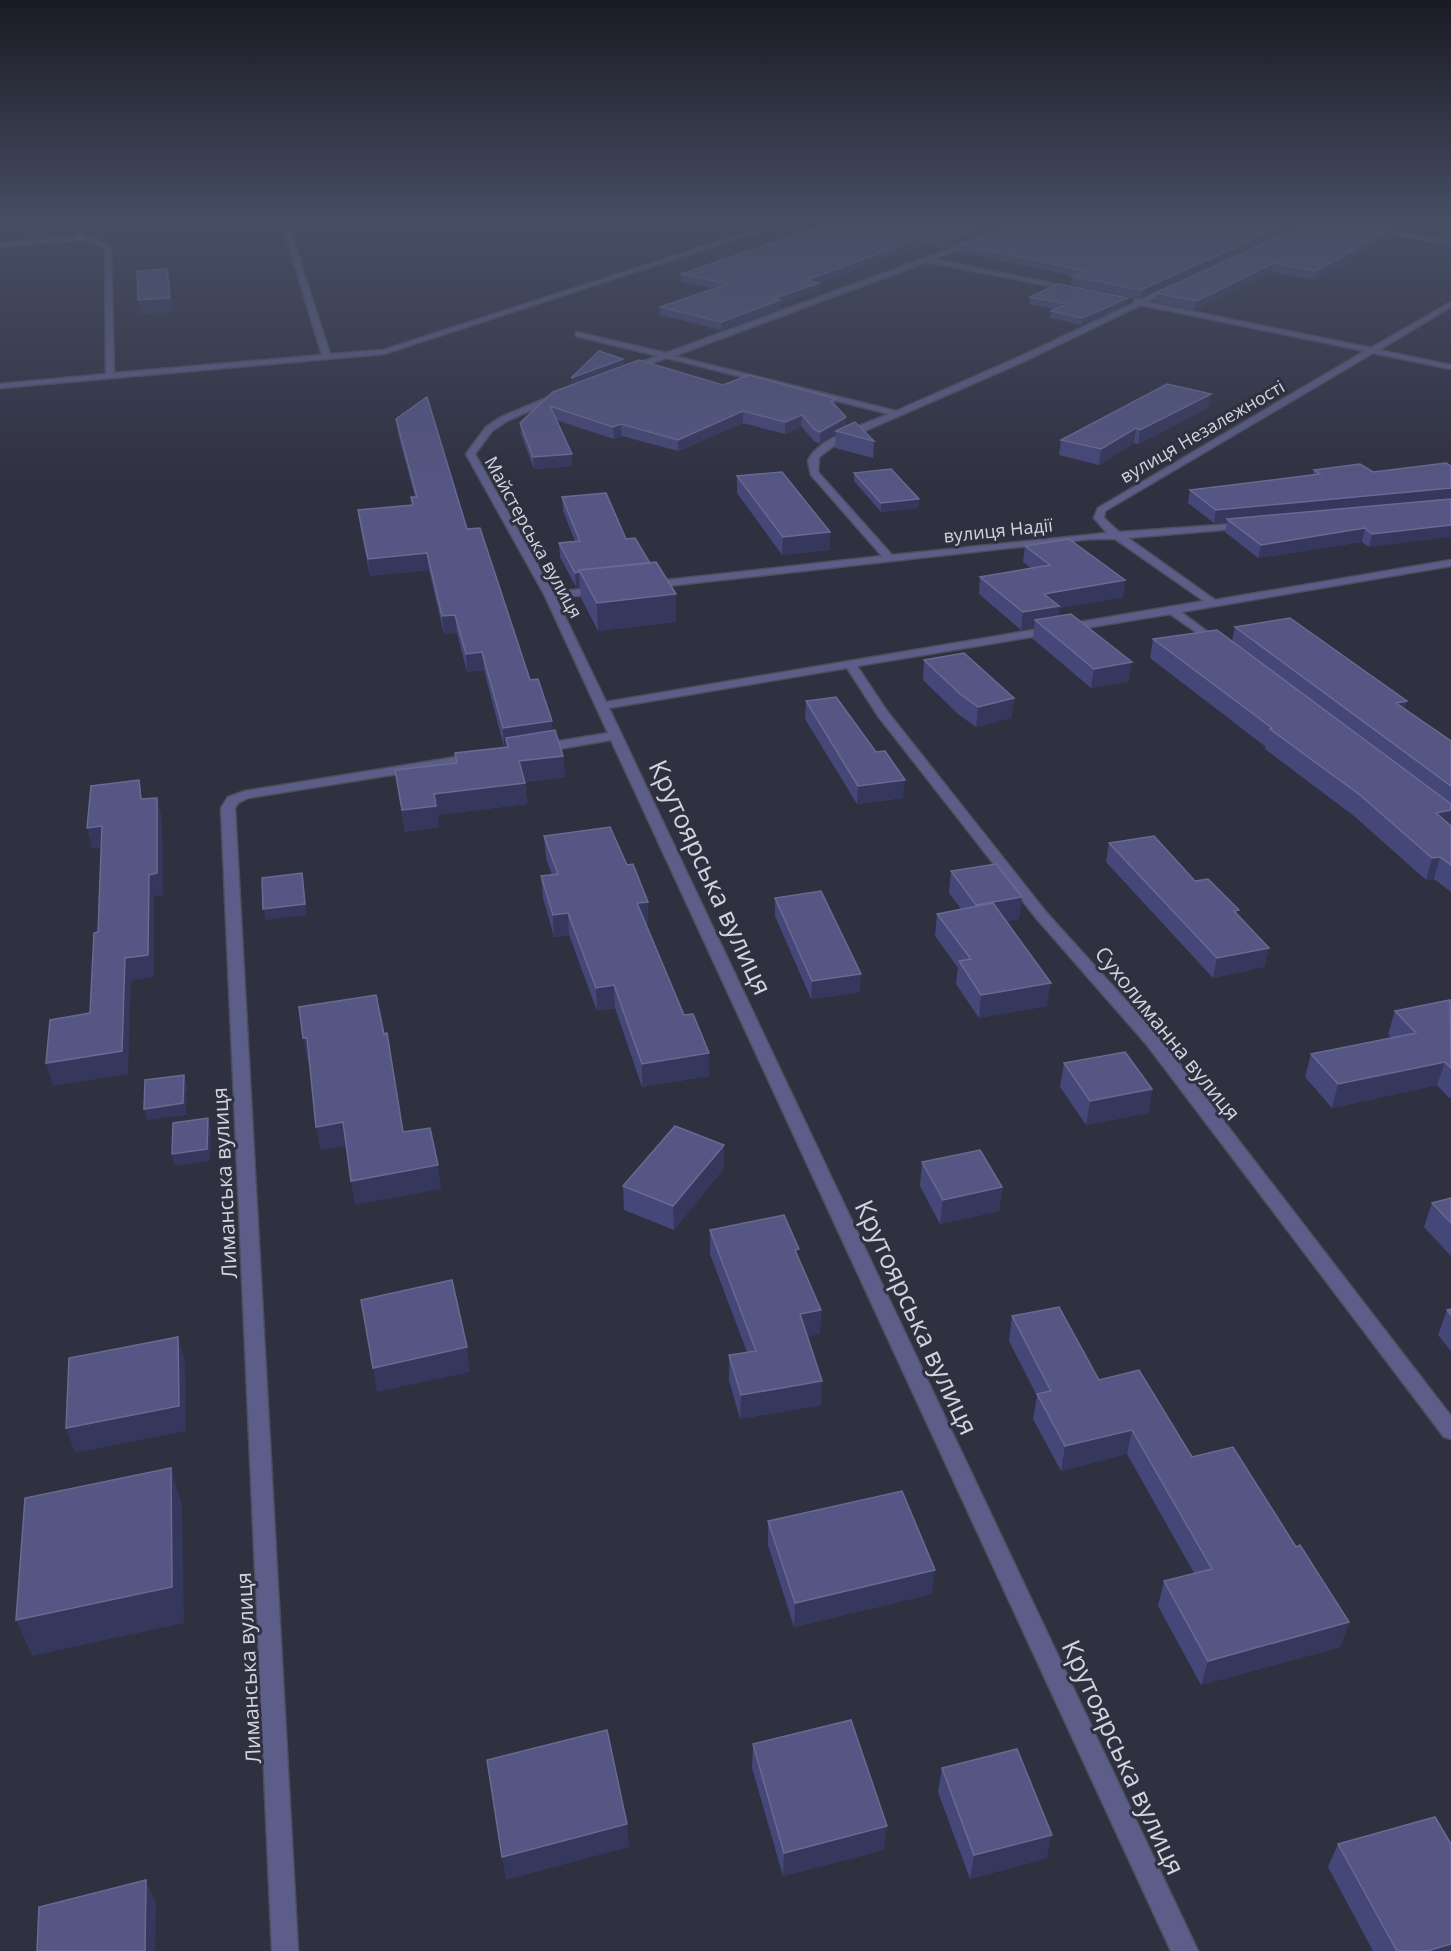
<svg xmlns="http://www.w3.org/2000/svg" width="1451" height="1951" font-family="'Open Sans',sans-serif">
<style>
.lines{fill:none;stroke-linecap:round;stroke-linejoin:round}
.service-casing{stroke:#4d4e5c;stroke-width:3}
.minor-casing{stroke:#4d4e5c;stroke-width:3}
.service{fill:#5c5e89;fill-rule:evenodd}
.minor{fill:#5c5e89;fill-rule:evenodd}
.wall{fill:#464779}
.shaded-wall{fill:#36375d}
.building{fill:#555684;stroke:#696a92;stroke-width:1.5}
.labels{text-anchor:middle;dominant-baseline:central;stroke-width:6;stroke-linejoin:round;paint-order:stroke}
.far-street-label{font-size:18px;fill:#d3d4de;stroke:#2f3040}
.street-label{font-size:21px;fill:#d3d4de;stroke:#2f3040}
.near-street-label{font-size:26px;fill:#d3d4de;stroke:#2f3040}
</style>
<rect width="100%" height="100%" fill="#2f3040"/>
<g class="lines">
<defs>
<path id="service" d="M81,237l2,3 -83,7v-4z"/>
<path id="minor" d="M72,219h6l6,18 15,3 12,8 3,125 208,-18 -38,-125 3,-2 3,2 40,124 53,-4 405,-131h8l-412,135 -384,34v-4l106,-10 -1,-125 -10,-6 -16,-3z
M1303,219h12l20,4 -3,2z
M1374,228l77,13v4l-79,-14z
M977,239l2,3 -45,17 145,30 -4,2 -148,-29 -253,94 222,55 123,-54 115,-54v-3l41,-16 2,3 -30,15 224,46 80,-46v5l-72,43 72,15v4l-78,-16 -268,158 -1,7 15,14 129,-9v4l-3,1 -117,10 87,62 236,-40v6l-270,46 39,29v4l-4,1 -46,-32 -313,52 30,45 159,201 113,125 292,379v23l-7,-2 -297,-392 -111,-127 -158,-202 -31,-48 -238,40 589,1243h-27l-560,-1211 -70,12 -6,-4 6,-4 67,-11 -63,-137 -79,-142 20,-27 15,-10 57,-24 7,2 -58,26 -15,10 -17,23 78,138 48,-5 5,3 -5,3 -45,5 50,104 598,-101 -89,-62h-24l-442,49 -5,-3 5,-3 233,-26 -71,-81 -3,-14c9,-23 58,-37 81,-47l-222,-56 -42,14v-4l33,-12 -82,-20v-4l90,21zM1141,305l224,46 -267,157 -4,10 13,15 -215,22 -74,-83 1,-15 20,-15 186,-81z
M475,754l6,4 -2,3 -231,37 -10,5 -3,5 63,1143h-26l-51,-1143 7,-11 17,-6z"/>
</defs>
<use href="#service" class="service-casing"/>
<use href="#minor" class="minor-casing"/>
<use href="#service" class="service"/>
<use href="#minor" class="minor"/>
</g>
<path class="wall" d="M823,219h204l-83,30 -21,-4 -104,38v8l-39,13v5l-59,21 -61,-15v-8l53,-18 -32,-7v-8l147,-51 -5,-1z
M1028,219h281l-1,2 -168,78 -69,-14 1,-9 -113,-24 1,-8z
M1317,219h101l-1,3 -14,8 -10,-1 -2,8 -77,43 -42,-8 -78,38 -39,-8 1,-9z
M1030,297l97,8 -46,20 -31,-7 1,-7 4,-2 -26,-5z
M623,359l1,7 99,19 113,14 -1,7 11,20 28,15 -1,17 -38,-10 1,-13 -16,8 -5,-1 -14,-16 -16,8 -42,-11 -65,28 -56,-15 -8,3 -58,-19 16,34v12l-38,3 -13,-35 -1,-11 51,-38z
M1211,394l-3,14 -70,36 -4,-1 -35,22 -40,-10 2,-15z
M396,419l71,110 96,227 2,21 -40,5 2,22 -90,11 2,12 -34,5 -10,-62 61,-7 -1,-10 49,-6 -20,-77 -17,2 -10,-39 -13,1 -15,-64 -59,6 -10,-50 -2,-16 54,-5 -1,-8h4l-17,-63z
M1451,466l-82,81 -7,-5 -104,16 -33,-26 2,-10 -13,1 -26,-20 2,-13 123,-15 1,-5 59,2z
M854,473l65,26 -1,9 -37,4 -27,-31z
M737,476l93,56v18l-48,5 -45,-62z
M562,497l64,42 50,83 -78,9 -17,-33 -1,-11h-4l-16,-30 -1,-14 16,-2 -12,-30z
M1025,546l100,34 -2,17 -64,11 -1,8 71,65 -38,7 -58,-49 1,-12 -13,3 -42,-36 1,-17 51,-9 -8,-6z
M1235,627l170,82 46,32v151l-17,-13 -8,1 -72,-64 -89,-67 1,-2 -116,-89 3,-19 79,2z
M924,660l90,38 -3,20 -35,9 -18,-13 -35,-34z
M806,701l97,97 -46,6 -52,-85z
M544,836l104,88h-2l63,152 -67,11 -27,-79 -18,3 -28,-76 -15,2 -11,-39 -2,-22 11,-1 -6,-17z
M1109,843l86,38 43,34 31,33 -5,19 -51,11 -107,-116z
M951,871l71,26 -3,22 -13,2 41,85 -68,12 -23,-34 2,-16 -23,-32 2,-22 24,-5 -12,-16z
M775,898l85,94 -49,7 -36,-83z
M1451,1000v97l-2,1 -12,-13 -105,23 -27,-31 6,-23 80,-16 -3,-4 7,-23z
M1064,1063l88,26 -4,24 -62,12 -26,-38z
M724,1145v23l-50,62 -50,-20 -1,-24z
M922,1162l80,25 -3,24 -59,13 -20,-38z
M1451,1198v58l-27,-29 8,-24z
M710,1230l88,27 23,53 -1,24 -12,2 13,69 -81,14 -11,-39v-25l18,-3 -37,-98z
M1451,1309v42l-13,-16 9,-25z
M1012,1316l87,64 93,77 104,90 53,75 -9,25 -139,38 -43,-79 6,-25 30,-8 -67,-119 -66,17 -28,-52 4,-23 -28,-55z
M768,1521l164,73 -138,33 -26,-82z
M753,1744l131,106 -101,26 -31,-108z
M942,1768l105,90 -77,21 -32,-87z
M1338,1844l113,107h-78l-45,-84z"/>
<path class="shaded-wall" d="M1007,219h20l-83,30v-8z
M1298,219h11l-1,2 -168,78 1,-9z
M1412,219h6l-1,3 -14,8 1,-7z
M1393,228l-2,9 -77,43 2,-9z
M923,237v8l-104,38v8l-39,13v5l-59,21v-8l51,-23 35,-19z
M1274,263l-2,9 -78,38 2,-9z
M167,269l3,13 2,30 -32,3 -2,-15z
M1128,298l-1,7 -46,20 1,-7z
M623,359l1,7 -52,20 -1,-8z
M1211,394l-3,14 -70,36 2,-14z
M743,411v12l-65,28v-11z
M802,415l-1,11 -16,8v-12z
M846,417v12l-10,2v4l-16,8v-11z
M621,424l1,12 -8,3 -1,-12z
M1136,428l-2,15 -35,22 2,-16z
M572,454v12l-38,3 -1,-12z
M1451,488v13l-224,18v3l-13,1 2,-13z
M919,499l-1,9 -37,4v-9z
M1451,525v12l-82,10 3,-13z
M1365,528l-3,14 -104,16 3,-13z
M830,532v18l-48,5 1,-18z
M427,553l2,17 -59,6 -2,-17z
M579,572l1,15h-4l-1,-14z
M1125,580l-2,17 -64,11 -2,16 -22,-4 -1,7 -13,3 2,-18 21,-18z
M676,594v28l-78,9 -1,-28z
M455,615l2,18 -13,1 -2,-18z
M482,652l2,18 -17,2 -1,-18z
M1132,662l-3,19 -38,7 3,-19z
M1014,698l-3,20 -35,9 2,-20z
M1407,701l-5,20 -6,-18z
M552,721l1,18 -47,-1 1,9h-3l-1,-19z
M563,756l2,21 -44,5 -2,-21z
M905,780l-2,18 -46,6 1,-18z
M525,783l2,21 -90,11 2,12 -34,5 -3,-22 32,-16z
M157,798l5,21 1,76 -9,1v81l-23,4 -3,93 -75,12 -7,-23 76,-12 3,-93 24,-83z
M1451,810v20l-15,-17z
M102,826l6,21 -16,2 -5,-21z
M1440,857l-6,22 -8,1 6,-22z
M302,873l2,11 3,31 -41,5 -3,-11z
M1022,897l-3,22 -46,8 3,-22z
M648,902v22l-10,1 -1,-22z
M568,913l1,22 -15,2 -1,-22z
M1269,948l-5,19 -51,11 4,-20z
M861,974l-1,18 -49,7 1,-18z
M1051,983l-4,23 -68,12 2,-23z
M614,985l1,23 -18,3 -1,-23z
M303,1038h4l4,23h-4z
M709,1053v23l-67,11v-23z
M1445,1062l-8,23 -105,23 6,-24z
M184,1075l3,11 -1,29 -39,5 -3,-11z
M1152,1089l-4,24 -62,12 4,-24z
M208,1118l3,12 -1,31 -35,5 -3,-12z
M343,1122l4,24 -27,4 -4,-23z
M724,1145v23l-50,62 -1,-24z
M438,1165l3,24 -86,16 -4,-24z
M1002,1187l-3,24 -59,13 3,-24z
M821,1310l-1,24 -21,4 1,-24z
M178,1337l7,24 1,70 -111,22 -9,-25z
M467,1347l3,25 -93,20 -4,-24z
M822,1381l-1,24 -81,14 1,-24z
M1132,1430l-5,24 -66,17 4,-25z
M171,1468l11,37 2,118 -152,33 -16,-36z
M935,1570l-3,24 -138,33 1,-24z
M1349,1622l-9,25 -139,38 7,-24z
M627,1824l2,23 -123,33 -4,-23z
M887,1826l-3,24 -101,26 1,-23z
M1052,1835l-5,23 -77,21 4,-24z
M146,1880l10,24 -1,47h-10z
M1451,1944v7h-24z"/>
<path class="building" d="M841,219h166l-63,22 -21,-4 -116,43 12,3 -47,16 8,1 -59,22 -61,-15 68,-23 -47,-10z
M1028,219h270l-157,71 -69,-14 13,-5 -125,-27z
M1317,219h19l57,9 -77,43 -42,-8 -78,38 -40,-8z
M1380,219h32l-8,4z
M167,269l3,29 -32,2 -1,-29z
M1058,284l70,14 -46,20 -31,-7 16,-7 -37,-7z
M599,351l24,8 -52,19z
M639,360l84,25 26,-10 87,24 -5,2 15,16 -26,15 -5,-2 -13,-15 -17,7 -42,-11 -65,29 -57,-16 -8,3 -63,-21 22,48 -39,3 -13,-34 33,-31z
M1167,384l44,10 -71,36 -4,-2 -35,21 -40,-9z
M427,397l40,132 13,-1 50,152 8,-1 14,42 -49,7 -21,-76 -16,2 -11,-39 -13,1 -15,-63 -59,6 -10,-49 55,-5 -2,-8h6l-21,-78z
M855,422l19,19 -38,-10z
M1446,463l5,3v22l-235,22 -26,-20 130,-16 -6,-4 46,-6 13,8z
M891,469l28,30 -38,4 -27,-30z
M782,472l48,60 -47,5 -46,-61z
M606,493l20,46 9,-1 15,25 -71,7v2l-4,1 -16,-30 21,-2 -18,-44z
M1451,499v26l-79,9 -7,-6 -104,17 -34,-26z
M1069,539l56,41 -81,14 15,12 -36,6 -43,-35 70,-12 -25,-19z
M656,562l20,32 -79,9 -18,-33z
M1071,614l61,48 -38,7 -59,-49z
M1290,618l117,83 -11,2 55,38v45l-216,-159z
M1217,630l234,174v6l-15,3 15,13v39l-11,-8 -8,1 -72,-63 -90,-66 2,-1 -119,-89z
M964,653l50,45 -36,9 -18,-13 -36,-34z
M836,697l40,55 9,-1 20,29 -47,6 -52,-85z
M555,730l8,26 -44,5 6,22 -91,11 2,12 -34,4 -7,-40 62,-7 -2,-10 53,-6 -2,-9z
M139,780l2,19 16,-1v75l-8,2 -1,80 -23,3 -3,93 -76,12 4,-43 40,-7 4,-80 4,-1 4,-106 -15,2 4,-42z
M610,827l17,38 6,-1 15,38 -11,1 47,112 9,-1 16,39 -67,11 -28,-79 -18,3 -28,-75 -15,2 -12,-39 17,-2 -14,-38z
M1154,836l41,45 13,-2 31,31 -5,1 35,37 -52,10 -108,-115z
M996,864l26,33 -46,8 -25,-34z
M302,873l3,31 -42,5 -1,-31z
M821,891l40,83 -49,7 -37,-83z
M993,903l58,80 -70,12 -22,-34 12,-2 -34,-45z
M376,995l8,39 3,-1 16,99 27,-4 8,37 -87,16 -8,-59 -27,5 -9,-89h-4l-4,-31z
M1450,1000l1,68 -6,-6 -107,22 -27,-30 105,-21 -21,-22z
M1125,1052l27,37 -62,12 -26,-38z
M184,1075l-1,28 -39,6 1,-29z
M208,1118l-1,31 -35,5 1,-31z
M675,1126l49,19 -51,61 -50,-20z
M980,1150l22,37 -59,13 -21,-38z
M1451,1198v25l-19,-20z
M784,1215l15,34 -4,1 26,60 -21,4 22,67 -81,14 -12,-40 27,-4 -46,-121z
M452,1280l15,67 -94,21 -12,-68z
M1059,1307l40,73 40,-10 53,87 41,-10 63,100 4,-2 49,77 -141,39 -44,-80 48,-12 -80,-139 -67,16 -28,-52 14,-3 -39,-75z
M1451,1309v6l-4,-5z
M178,1337l1,69 -113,22 3,-70z
M171,1468l1,119 -156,33 9,-122z
M902,1491l33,79 -140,33 -27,-82z
M851,1720l36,106 -103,27 -31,-109z
M607,1730l20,94 -125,33 -15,-97z
M1017,1749l35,86 -78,20 -32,-87z
M1435,1817l16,27v100l-24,7h-30l-59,-107z
M146,1880l-1,71h-108l2,-44z"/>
<linearGradient id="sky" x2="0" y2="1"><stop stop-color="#1a1a23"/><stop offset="0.45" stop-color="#474e64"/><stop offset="1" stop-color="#474e64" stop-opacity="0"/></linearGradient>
<rect width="1451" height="492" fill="url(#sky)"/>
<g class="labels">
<g class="far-street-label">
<text transform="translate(1202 431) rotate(-30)">вулиця Незалежності</text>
<text transform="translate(998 530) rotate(-6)">вулиця Надії</text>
<text transform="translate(534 537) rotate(61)">Майстерська вулиця</text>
</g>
<g class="street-label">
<text transform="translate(1168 1033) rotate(51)">Сухолиманна вулиця</text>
<text transform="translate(224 1183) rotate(-93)">Лиманська вулиця</text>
<text transform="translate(248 1668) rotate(-93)">Лиманська вулиця</text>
</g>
<g class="near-street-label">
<text transform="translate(711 877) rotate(65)">Крутоярська вулиця</text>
<text transform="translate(917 1317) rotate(65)">Крутоярська вулиця</text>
<text transform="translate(1124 1757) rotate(65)">Крутоярська вулиця</text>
</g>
</g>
</svg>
